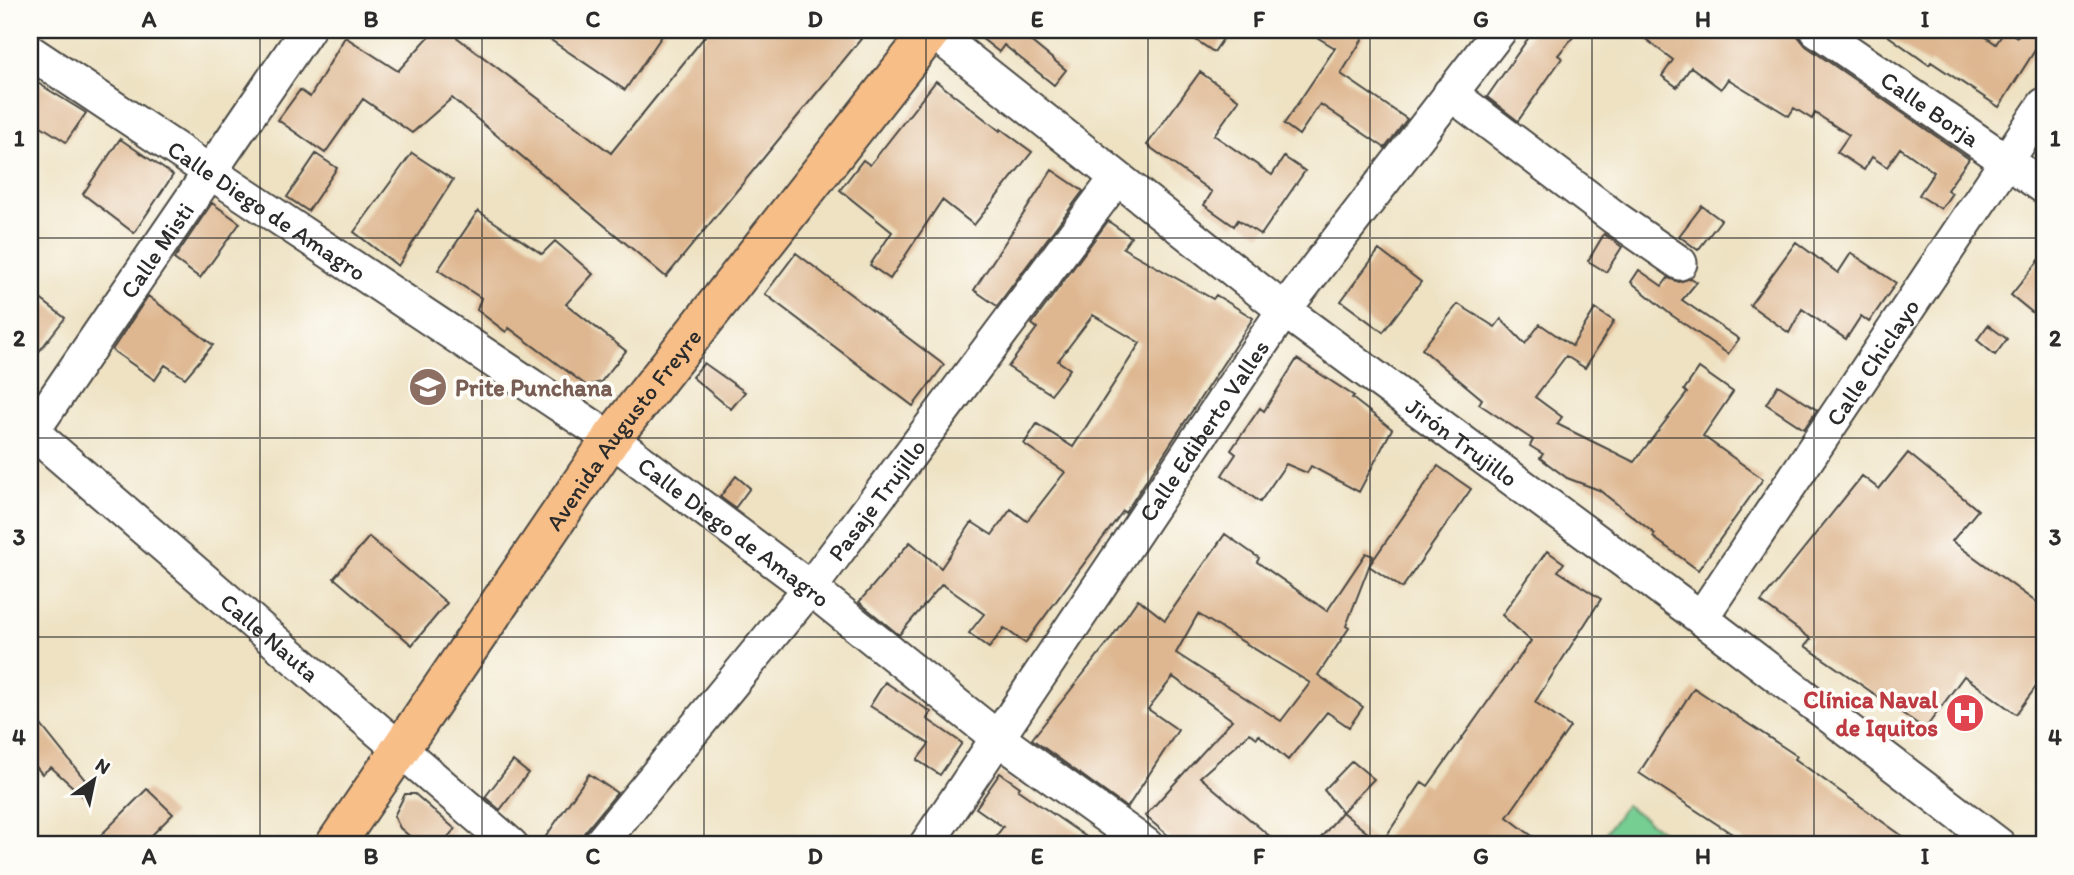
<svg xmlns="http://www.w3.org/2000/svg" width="2074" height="875" font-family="Itim,sans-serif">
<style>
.green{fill:#76ce93;stroke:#507c5f;stroke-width:2}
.building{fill:#deb791;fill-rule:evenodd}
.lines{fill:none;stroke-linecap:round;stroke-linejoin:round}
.minor-casing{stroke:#484642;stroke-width:37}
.major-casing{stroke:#484642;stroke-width:42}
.minor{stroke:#fff;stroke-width:33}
.major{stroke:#f7be88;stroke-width:38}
.grid{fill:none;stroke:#2b2b2b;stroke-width:2;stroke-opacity:0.55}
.labels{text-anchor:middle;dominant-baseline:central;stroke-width:7;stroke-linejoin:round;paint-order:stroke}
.street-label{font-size:24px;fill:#2b2b2b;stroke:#fdfcf7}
.education-label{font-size:24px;font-weight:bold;fill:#785e54;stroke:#fdfcf7;text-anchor:start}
.health-label{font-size:24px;font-weight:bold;fill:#be3a42;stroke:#fdfcf7;text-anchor:end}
.neatline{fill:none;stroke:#2b2b2b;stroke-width:2.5}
.grid-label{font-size:23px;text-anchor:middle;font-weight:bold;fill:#2b2b2b}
</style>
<rect width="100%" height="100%" fill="#fdfcf7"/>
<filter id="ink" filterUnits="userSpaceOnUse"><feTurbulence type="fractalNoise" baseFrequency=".0143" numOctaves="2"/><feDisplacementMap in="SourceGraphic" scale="14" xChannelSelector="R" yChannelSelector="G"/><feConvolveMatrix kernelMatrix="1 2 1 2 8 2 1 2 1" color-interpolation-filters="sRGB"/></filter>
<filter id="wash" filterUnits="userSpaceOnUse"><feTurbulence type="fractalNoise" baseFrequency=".00686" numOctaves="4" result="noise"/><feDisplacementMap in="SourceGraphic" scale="28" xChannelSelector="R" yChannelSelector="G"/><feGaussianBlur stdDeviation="1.57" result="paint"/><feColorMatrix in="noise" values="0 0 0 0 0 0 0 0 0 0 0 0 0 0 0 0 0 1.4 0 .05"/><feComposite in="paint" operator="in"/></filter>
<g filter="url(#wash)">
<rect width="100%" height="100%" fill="#eee2c3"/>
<path class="green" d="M1626,805l52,38 -1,2h-80z"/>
<g id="blocks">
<path class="building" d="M435,30h12l164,123 99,-123h137l14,9 -195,238 -214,-179 -40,35 -49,-34 -38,54 -47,-33 22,-30 10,7 35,-60 53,34z
M536,30h130l-41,60z
M971,30h46l49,40 -12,15 -50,-40 -5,7z
M1181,30h48l-15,22z
M1305,30h63l-27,44 66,45 -22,29 -65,-44 -21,31 -15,-11 51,-76z
M1534,30h45l-21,25 4,3 -44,63 -31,-24z
M1634,30h159l13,16 163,113 -22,31 5,3 -11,16 -22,-14 15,-23 -34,-24 -13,19 -15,-10 -8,13 -27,-18 12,-17 -34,-22 -3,6 -18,-11 -5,8 -61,-37 -7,10 -30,-22 -14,20 -15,-11 11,-16z
M1880,30h96l20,14 9,-14 12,7 5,-7h22v6l-45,71 -68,-45 -2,3z
M1200,72l39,28 -25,35 58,40 12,-18 21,14 -44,64 -23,-15 -4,6 -30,-21 8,-13 -65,-47z
M936,81l64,50 1,-2 31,23 -58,73 -32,-25 -52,79 -20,-14 22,-33 -52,-42 23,-30 7,5z
M36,82l50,31 -20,29 -36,-23v-27z
M120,139l53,36 -39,58 -51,-39z
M412,153l41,27 -55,86 -44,-34z
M316,154l21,14 -29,43 -21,-14z
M1052,170l31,21 -86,115 -23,-16z
M212,203l28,20 -40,55 -26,-19z
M1702,206l19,14 -23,30 -19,-14z
M478,211l64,43 13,-13 38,33 -27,30 60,47 -25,31 -14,4 -78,-58 -3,4 -29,-22 4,-12 -43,-28z
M1108,221l23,16 -8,11 90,51 3,-4 37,23 -128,195 -2,-2 -98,132 -21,-15 -15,20 -20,-15 15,-19 -42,-30 -43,51 -40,-33 51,-60 31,26 31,-46 20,13 19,-26 16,12 38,-49 -41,-28 13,-20 36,23 67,-104 -47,-28 -35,46 12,8 -19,25 -43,-27 29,-39 -5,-4z
M1604,234l18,13 -16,25 -18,-11z
M1796,242l42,31 13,-20 45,30 -27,39 -8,-6 -15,23 -44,-30 -13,24 -39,-28z
M1379,250l42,32 -38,50 -42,-31z
M796,253l148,112 -31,41 -148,-112z
M2044,254v68l-33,-27z
M1639,270l23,16 6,-8 11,4 12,-4 6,4 -15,18 57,39 -11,15 -58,-40 -39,-32z
M30,291l35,27 -35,45z
M148,296l65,49 -28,33 -20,-13 -10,15 -43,-30z
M1458,304l37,23 6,-8 24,25 15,-20 32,22 23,-37 19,12 -29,47 -19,-12 -31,41 27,20 -5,7 77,38 53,-69 -3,-3 15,-22 34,24 -30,44 60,43 -65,91 -45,-33 2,-3 -56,-44 -32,-12 -27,-20 3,-4 -13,-8 3,-6 -54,-36 3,-5 -60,-50z
M1988,325l19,14 -12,16 -18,-15z
M1297,359l57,37 -2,2 40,31 -33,63 -48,-26 -4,7 -21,-9 -26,38 -38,-27 14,-21 -5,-4 29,-42 4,3z
M704,363l41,29 -14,17 -39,-32z
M1778,385l39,25 -13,19 -38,-25z
M1908,453l70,57 -26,31 92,67v68l-28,38 -52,-38 -39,53 -120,-83 6,-7 -50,-37 101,-126 17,13z
M1438,466l33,23 -69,99 -33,-22z
M736,476l14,12 -15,20 -15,-11z
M1225,534l34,24 -2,4 70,49 39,-58 7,3 -27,70 3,2 -31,47 45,32 -14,20 -22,-15 -39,48 -29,-25 -2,3 -7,-5 -50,44 80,68h-101l-34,-29 87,-96 -59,-43 -25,32 30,21 -51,78 -95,-69 78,-99 28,-41 27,21zM1198,614l112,69 -29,38 -105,-68z
M369,537l78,66 -35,42 -78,-67z
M1547,551l17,12 -6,8 43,28 -66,103 35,25 -63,90 37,28h-229l27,-33 39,32 41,-62 6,4 103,-145 -29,-26z
M885,682l46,30 -4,7 35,24 -22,32 -23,-15 12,-16 -59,-38z
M1694,688l103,68 -2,3 120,86h-166l-110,-72z
M41,725l52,65 -8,8 -34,-31 -9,7 -12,-15v-26z
M513,761l15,12 -28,37 -15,-13z
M1352,761l22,18 -32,33 -18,-22z
M1000,773l20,14 -2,3 80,55h-109l14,-18 -27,-19z
M589,774l28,19 -33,40 -4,12h-40z
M147,789l26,25 -31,31h-51z
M405,794h10l40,35 -14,16h-21l-20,-17 -6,-12z"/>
</g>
</g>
<g filter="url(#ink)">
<use href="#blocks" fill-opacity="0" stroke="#484642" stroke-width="2"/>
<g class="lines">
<defs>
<g id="minor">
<path id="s1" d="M931,30l353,280 417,308 298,227"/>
<path id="s2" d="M1817,30l227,157"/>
<path id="s3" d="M30,52l581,387 199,149 189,151 147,106"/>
<path d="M1450,93l165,125 65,45"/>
<path id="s4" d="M30,430l481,415"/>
<path id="s5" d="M30,435l277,-405"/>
<path id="s6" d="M1701,618l343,-513"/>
<path id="s7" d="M599,845l211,-257 306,-409"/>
<path id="s8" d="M926,845l358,-535 216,-280"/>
</g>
<g id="major">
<path id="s9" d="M335,845l276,-406 321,-409"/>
</g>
</defs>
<use href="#minor" class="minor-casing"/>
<use href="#major" class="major-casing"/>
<use href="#minor" class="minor"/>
<use href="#major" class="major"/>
</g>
</g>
<path class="grid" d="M260,30v815M482,30v815M704,30v815M926,30v815M1148,30v815M1370,30v815M1592,30v815M1814,30v815M30,238h2014M30,438h2014M30,637h2014"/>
<defs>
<symbol id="school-disc" viewBox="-11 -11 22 22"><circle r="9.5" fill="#8d6e63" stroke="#fdfcf7"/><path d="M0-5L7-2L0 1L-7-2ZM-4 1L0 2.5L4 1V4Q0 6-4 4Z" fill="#fff"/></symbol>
<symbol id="hospital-disc" viewBox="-11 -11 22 22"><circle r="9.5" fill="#e0444e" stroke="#fdfcf7"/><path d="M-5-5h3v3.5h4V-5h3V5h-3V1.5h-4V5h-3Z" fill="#fff"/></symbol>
</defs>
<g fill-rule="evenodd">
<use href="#school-disc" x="406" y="365" width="44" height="44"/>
<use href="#hospital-disc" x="1943" y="691" width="44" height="44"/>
</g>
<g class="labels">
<g class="street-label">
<text stroke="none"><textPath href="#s2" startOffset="138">Calle Borja</textPath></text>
<text stroke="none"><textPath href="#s3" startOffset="285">Calle Diego de Amagro</textPath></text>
<text stroke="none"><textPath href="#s5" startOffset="224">Calle Misti</textPath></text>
<text stroke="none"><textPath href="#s6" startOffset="308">Calle Chiclayo</textPath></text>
<text stroke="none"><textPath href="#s9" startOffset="506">Avenida Augusto Freyre</textPath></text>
<text stroke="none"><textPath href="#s8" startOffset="499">Calle Ediberto Valles</textPath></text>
<text stroke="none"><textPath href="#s1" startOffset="672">Jirón Trujillo</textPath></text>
<text stroke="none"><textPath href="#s7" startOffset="443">Pasaje Trujillo</textPath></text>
<text stroke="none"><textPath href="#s3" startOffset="852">Calle Diego de Amagro</textPath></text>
<text stroke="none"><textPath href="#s4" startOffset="317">Calle Nauta</textPath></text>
</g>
<g class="education-label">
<text x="455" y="387">Prite Punchana</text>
</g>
<g class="health-label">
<text x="1938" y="699">Clínica Naval<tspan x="1938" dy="28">de Iquitos</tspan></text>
</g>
</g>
<rect width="2074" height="875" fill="none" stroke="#fdfcf7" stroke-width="77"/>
<g transform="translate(94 780) rotate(33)" stroke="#fdfcf7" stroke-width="5" paint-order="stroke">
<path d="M0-5L12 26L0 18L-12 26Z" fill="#2b2b2b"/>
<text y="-10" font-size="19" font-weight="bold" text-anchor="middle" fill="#2b2b2b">N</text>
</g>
<rect x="38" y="38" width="1998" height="798" class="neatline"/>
<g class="grid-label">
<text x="149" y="27">A</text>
<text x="371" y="27">B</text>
<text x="593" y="27">C</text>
<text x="815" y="27">D</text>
<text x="1037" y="27">E</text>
<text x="1259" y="27">F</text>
<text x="1481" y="27">G</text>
<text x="1703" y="27">H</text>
<text x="1925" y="27">I</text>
<text x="19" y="146">1</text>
<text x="2055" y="146">1</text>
<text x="19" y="346">2</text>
<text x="2055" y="346">2</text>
<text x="19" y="545">3</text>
<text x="2055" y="545">3</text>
<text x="19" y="745">4</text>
<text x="2055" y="745">4</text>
<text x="149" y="864">A</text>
<text x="371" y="864">B</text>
<text x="593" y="864">C</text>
<text x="815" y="864">D</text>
<text x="1037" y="864">E</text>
<text x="1259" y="864">F</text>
<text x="1481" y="864">G</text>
<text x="1703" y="864">H</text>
<text x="1925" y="864">I</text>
</g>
</svg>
